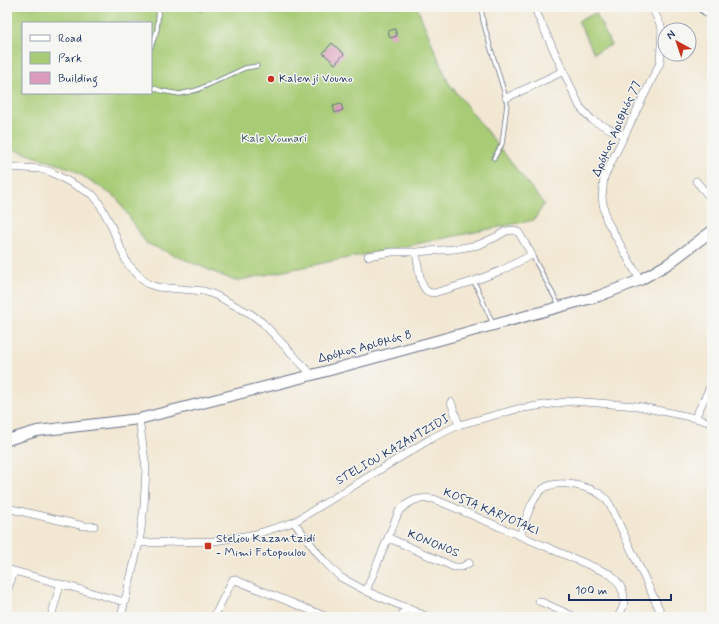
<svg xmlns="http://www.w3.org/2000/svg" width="719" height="624" font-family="Mynerve,sans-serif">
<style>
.green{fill:#a8cc76;stroke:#627e6a;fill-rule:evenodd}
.building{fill:#db9bbd}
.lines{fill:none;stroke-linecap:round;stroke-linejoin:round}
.lane-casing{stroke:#666f87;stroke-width:5}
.street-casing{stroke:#666f87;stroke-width:8}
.secondary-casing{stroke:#666f87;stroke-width:12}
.lane{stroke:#fff;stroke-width:3.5}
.street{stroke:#fff;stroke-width:7}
.secondary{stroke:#fff;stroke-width:10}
.poi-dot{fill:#c8321e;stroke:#f6f6f2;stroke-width:1.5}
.labels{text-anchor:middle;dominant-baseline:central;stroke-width:3;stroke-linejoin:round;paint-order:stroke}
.poi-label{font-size:12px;fill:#1b2f5e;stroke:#f6f6f2;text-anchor:start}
.street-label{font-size:12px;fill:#1b2f5e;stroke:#f6f6f2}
.park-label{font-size:12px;fill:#3e5664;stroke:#f6f6f2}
</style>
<rect width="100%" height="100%" fill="#f6f6f2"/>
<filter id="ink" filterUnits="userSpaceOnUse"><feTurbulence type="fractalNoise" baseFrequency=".025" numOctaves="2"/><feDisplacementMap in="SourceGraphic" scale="8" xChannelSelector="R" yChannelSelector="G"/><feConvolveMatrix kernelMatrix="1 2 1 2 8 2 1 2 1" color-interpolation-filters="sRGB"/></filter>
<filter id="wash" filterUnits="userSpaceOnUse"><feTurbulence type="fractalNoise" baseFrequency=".012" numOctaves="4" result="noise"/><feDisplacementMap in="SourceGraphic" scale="16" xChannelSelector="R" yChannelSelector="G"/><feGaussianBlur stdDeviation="0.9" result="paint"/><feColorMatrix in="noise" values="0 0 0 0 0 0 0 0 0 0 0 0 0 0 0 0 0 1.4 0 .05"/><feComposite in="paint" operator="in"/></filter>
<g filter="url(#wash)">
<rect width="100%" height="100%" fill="#f2e7d2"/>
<path class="green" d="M7,7h410l31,75 96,122 -10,16 -299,61 -89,-38 -29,-45 -45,-29 -65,-22zM23,23h128v70h-128z
M596,13l15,32 -17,8 -16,-32z"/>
<g id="blocks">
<path class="building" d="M395,29l2,7 -7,2 -2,-7z
M332,43l12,11 -9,10 -12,-11z
M341,104l2,6 -8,3 -2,-7z"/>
</g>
</g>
<g filter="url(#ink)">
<use href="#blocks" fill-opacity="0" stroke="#666f87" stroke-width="1"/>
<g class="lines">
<defs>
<path id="lane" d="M199,7l1,1
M481,7l2,14 8,28 15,49 1,6 -5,40 -8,14
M151,47l6,-17 2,-23
M151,87l11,4 18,3 17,-4 48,-22 12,-2
M532,255l27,50
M474,281l19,43"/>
<path id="street" d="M535,7l3,9 42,91 12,13 32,16
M506,98l58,-27
M7,167l33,2 11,3 42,23 5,6 12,22 17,40 13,14 8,7 9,3 47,4 11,4 36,19 12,9 49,52
M696,181l16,19
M368,256l24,-4h24l39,-3 23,-4 18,-8 10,-6 8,-1 5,3 13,22 -32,16 -26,10 -40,12c-1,0 -6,-1 -7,-2 -8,-5 -9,-30 -11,-39
M640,280l-34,-61 -4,-21 2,-21 56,-114 2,-34 -8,-18 -4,-4
M451,402l8,23
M695,418l17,-35
M7,508l77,18h10
M294,522l29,38 17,17 26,14 62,26
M520,536c5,-14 11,-38 23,-47 13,-11 48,-3 61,8 3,2 5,7 7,10l52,110
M389,538l65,29h8l7,-4
M139,543l75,-2 42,-7 38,-12 138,-84 27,-13 58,-16 55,-8 65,5 58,12 17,5
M7,569l118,33
M7,591l7,-19
M366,591l33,-80c12,-11 18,-14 35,-12l176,75c8,7 15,17 14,28 0,5 -4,11 -6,15
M539,601l36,16
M51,617l9,-32
M121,617l18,-74 5,-36 2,-39 -7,-49
M214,617l19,-38 94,38
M401,617l5,-10"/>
<path id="secondary" d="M702,7l10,7
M7,440l30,-9 102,-12 173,-44 287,-79 41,-16 28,-16 44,-33"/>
</defs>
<use href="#lane" class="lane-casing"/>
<use href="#street" class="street-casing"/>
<use href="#secondary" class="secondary-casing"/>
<use href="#lane" class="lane"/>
<use href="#street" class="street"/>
<use href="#secondary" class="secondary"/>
</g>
</g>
<g class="poi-dot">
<circle cx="271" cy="79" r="4"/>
<rect x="204" y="542" width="8" height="8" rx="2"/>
</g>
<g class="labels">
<g class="poi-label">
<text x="279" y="79">Kalenji Vouno</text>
<text x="216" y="539">Steliou Kazantzidi<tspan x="216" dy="14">- Mimi Fotopoulou</tspan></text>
</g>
<g class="street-label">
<text transform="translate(617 129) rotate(-66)">Δρόμος Αριθμός 77</text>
<text transform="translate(365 347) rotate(-15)">Δρόμος Αριθμός 8</text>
<text transform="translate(393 450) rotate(-30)">STELIOU KAZANTZIDI</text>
<text transform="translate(491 512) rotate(23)">KOSTA KARYOTAKI</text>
<text transform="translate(433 544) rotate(22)">KONONOS</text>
</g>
<g class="park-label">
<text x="274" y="139">Kale Vounari</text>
</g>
</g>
<rect width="719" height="624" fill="none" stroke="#f6f6f2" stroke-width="24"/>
<rect x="22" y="22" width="130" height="72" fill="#f6f6f2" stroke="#9ea6b7"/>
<rect x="30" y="35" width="20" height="6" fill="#ffffff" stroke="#9ea6b7"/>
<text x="58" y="42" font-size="12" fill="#1b2f5e">Road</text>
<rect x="30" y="52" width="20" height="12" fill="#a8cc76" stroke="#9ea6b7"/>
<text x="58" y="62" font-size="12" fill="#1b2f5e">Park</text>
<rect x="30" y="72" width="20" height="12" fill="#db9bbd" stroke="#9ea6b7"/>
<text x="58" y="82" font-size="12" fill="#1b2f5e">Building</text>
<g transform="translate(677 42) rotate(320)"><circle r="19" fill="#f6f6f2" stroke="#9ea6b7"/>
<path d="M0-3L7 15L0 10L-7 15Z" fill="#c8321e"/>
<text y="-6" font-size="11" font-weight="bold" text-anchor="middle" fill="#1b2f5e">N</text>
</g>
<path d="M569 594v6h102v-6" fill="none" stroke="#1b2f5e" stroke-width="2"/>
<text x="575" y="594" font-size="12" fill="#1b2f5e" stroke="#f6f6f2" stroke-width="3" paint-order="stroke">100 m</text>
</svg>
